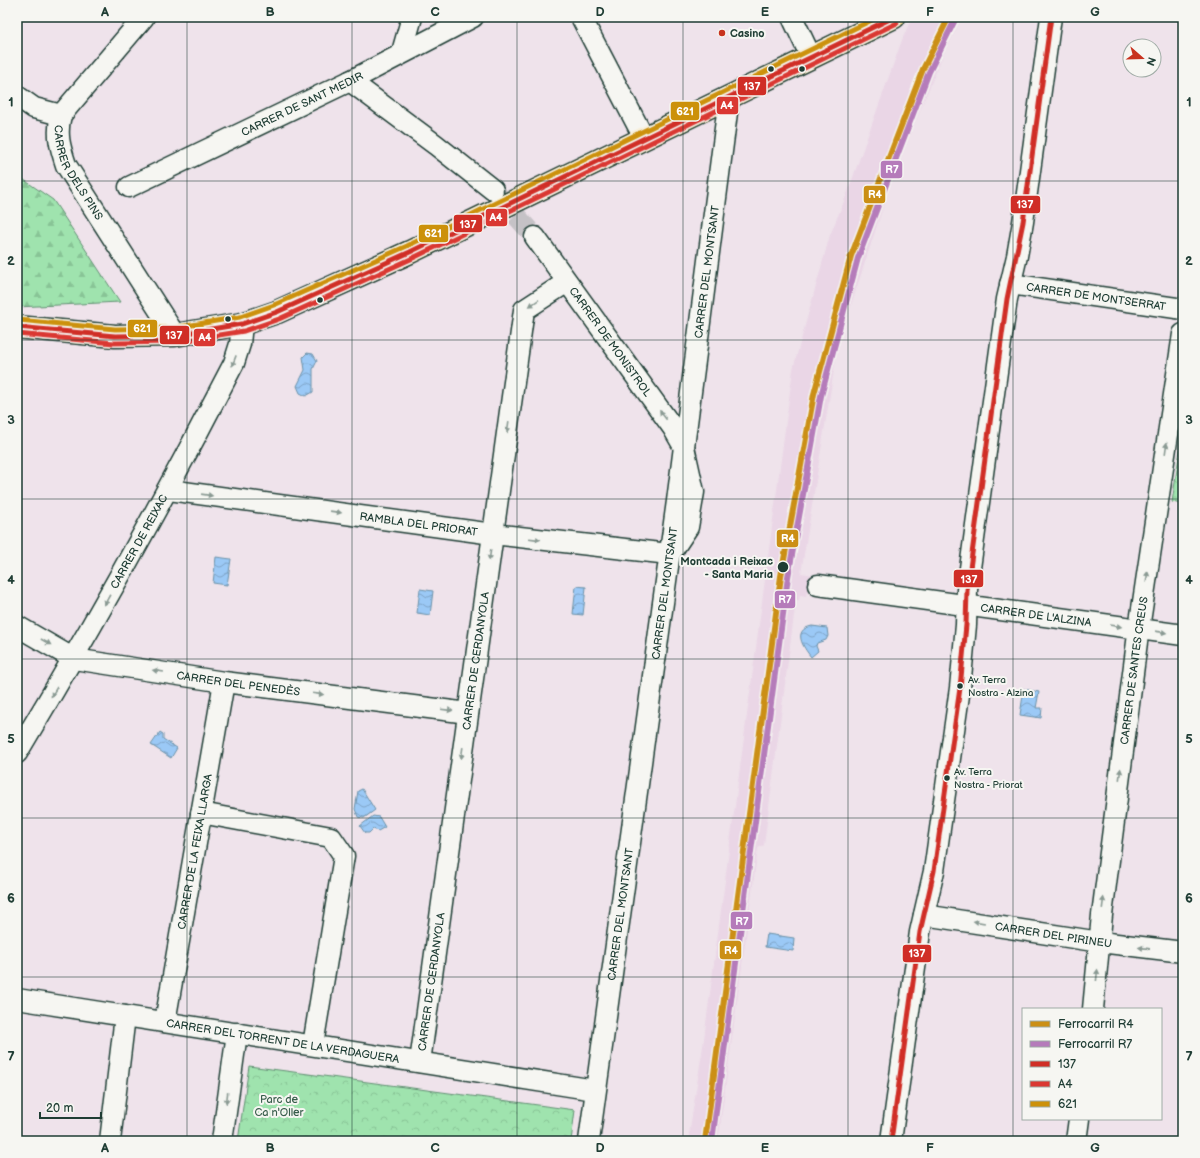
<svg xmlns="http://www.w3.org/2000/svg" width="1200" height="1158" font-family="'Balsamiq Sans',sans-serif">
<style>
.built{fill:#ead6e6}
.forest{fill:url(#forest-firs);stroke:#5f9071}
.park{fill:url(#park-crowns);stroke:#5f9071}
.water{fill:url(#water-waves);stroke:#6991a8}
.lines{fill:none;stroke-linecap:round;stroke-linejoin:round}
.minor-tunnel{stroke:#c5c2c6;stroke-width:20;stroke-dasharray:20 10;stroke-linecap:butt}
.minor-casing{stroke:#1f3d34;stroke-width:23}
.major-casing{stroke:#1f3d34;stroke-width:25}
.minor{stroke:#f6f6f2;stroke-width:20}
.major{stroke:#fedd96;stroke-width:22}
.bus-1-casing{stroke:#f6f6f2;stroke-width:8}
.bus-2-casing{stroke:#f6f6f2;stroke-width:8}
.bus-3-casing{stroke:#f6f6f2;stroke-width:8}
.bus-1{stroke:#d02e26;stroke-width:5}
.bus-2{stroke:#da3832;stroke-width:5}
.bus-3{stroke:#cc910a;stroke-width:5}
.rail-1-casing{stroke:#f6f6f2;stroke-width:9}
.rail-2-casing{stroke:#f6f6f2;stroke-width:9}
.rail-1{stroke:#cb8f15;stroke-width:6}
.rail-2{stroke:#b57bba;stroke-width:6}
.oneway{fill:#8a9a93}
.grid{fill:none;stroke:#1f3d34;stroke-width:1;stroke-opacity:0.55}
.poi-dot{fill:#c8321e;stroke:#f6f6f2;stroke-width:1.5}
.bus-dot{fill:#1f3d34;stroke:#f6f6f2;stroke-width:1.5}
.labels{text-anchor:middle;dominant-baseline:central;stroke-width:4;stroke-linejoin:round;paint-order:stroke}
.bus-label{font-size:10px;fill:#1f3d34;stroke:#f6f6f2;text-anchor:start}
.poi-label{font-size:11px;font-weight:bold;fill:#1f3d34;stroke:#f6f6f2;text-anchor:start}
.street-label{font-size:11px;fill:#1f3d34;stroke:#f6f6f2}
.stop-label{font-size:11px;font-weight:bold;fill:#1f3d34;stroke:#f6f6f2;text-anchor:end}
.park-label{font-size:11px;fill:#395e4c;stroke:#f6f6f2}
.line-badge{stroke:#f6f6f2;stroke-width:1.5}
.badge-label{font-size:11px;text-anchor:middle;font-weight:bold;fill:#fff}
.neatline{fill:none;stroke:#1f3d34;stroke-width:1.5}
.grid-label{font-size:13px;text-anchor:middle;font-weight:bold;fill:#1f3d34}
</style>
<defs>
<pattern id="forest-firs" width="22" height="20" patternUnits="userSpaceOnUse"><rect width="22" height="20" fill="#9fe3ae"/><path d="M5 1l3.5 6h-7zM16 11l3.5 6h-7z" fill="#88c496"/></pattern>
<pattern id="park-crowns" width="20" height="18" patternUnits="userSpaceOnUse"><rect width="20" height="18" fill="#9fe3ae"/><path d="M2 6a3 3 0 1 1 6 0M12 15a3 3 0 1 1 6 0" fill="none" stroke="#88c496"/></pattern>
<pattern id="water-waves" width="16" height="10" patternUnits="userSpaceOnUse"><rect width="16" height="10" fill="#9bc9f6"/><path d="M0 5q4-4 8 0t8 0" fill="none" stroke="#7ea4c8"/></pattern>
</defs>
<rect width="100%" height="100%" fill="#efe3eb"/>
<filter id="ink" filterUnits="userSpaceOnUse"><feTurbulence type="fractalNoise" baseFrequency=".025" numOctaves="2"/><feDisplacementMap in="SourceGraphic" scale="8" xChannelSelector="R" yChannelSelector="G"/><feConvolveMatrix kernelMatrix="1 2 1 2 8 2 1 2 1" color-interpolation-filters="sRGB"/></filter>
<g filter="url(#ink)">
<path class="built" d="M912,17h47l-63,150 -58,178 -37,228 13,2 -2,16h-5l-1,5 -6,-1 -1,5h-3l-32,245 -6,3 -40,293h-30l15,-95 90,-677 37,-134 17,-41 55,-154z"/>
<path class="forest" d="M17,175l36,25 67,102 -103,5z"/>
<path class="park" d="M1183,430v74l-11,-2z
M249,1066l326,44 -4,31h-333z"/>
<path class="water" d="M307,353l6,1 4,7 -4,8v23l-7,4 -6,-3 -3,-7 8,-16 -2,-13z
M216,557l15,2 -4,26 -14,-2z
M576,586l10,1 -3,28 -10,-1z
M420,589l13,2 -3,24 -13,-2z
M812,626l15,2 1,8 -2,4 -9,3 -1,3 2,5 -7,6c-8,-10 -19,-27 1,-31z
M1024,689l15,3 -3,16h6l-1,10 -21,-3z
M160,732l3,2v5l14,9 -6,10 -20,-13z
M362,789l13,21 -11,8 -6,-1 -3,-8 3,-18z
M373,816l6,1 6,10 -7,4 -5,-2 -4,4h-4l-5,-7z
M767,934l27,4 -1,13 -28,-4z"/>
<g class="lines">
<path class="minor-tunnel" d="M496,193l39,44"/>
<defs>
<g id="minor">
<path id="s1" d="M144,17l-83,98c-5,19 -1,32 5,50l109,170"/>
<path d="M581,17l63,121"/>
<path d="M792,17l19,40"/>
<path d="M402,52l10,-35"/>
<path d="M350,81l86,64 57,45"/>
<path d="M17,96l17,12 27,7"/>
<path id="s2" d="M129,187l221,-106 123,-64"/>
<path id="s3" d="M535,237l138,191 11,19 10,45 -6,35 -16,24"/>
<path id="s4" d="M1010,284l173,25"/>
<path id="s5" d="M169,490l324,44 176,20"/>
<path id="s6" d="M818,585l365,50"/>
<path id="s7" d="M17,626l57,33 150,23 244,31"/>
<path id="s8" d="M17,753c77,-128 149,-258 217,-390l6,-19 2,-20"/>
<path d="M201,813l130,24 13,19 -31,189"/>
<path id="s9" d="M924,915l176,27 83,10"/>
<path id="s10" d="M17,999l578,91"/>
<path id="s11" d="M1093,1009l9,-94 35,-273 46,-308"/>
<path id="s12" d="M165,1022l59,-340"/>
<path id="s13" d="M420,1062l104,-752 43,-28"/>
<path d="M110,1141l15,-125"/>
<path d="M222,1141l15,-108"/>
<path id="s14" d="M589,1141l88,-640 52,-404"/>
<path d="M891,1141l29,-209 14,-61 26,-183 6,-63 1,-35 40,-291 10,-43 6,-34 28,-205"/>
<path d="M1076,1141l3,-22"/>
</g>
<path id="major" d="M17,327l98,9 60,-1 67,-11 35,-12 133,-60 484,-235"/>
</defs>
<use href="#minor" class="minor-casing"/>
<use href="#major" class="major-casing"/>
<use href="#minor" class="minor"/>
<use href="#major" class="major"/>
<defs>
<path id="bus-1" d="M17,327l98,9 60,-1 67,-11 35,-12 133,-60 484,-235
M891,1141l29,-209 14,-61 26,-183 6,-63 1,-35 40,-291 16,-77 28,-205"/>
<path id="bus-2" d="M17,334l97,9 61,-1 69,-11 35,-12 134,-61 484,-235"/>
<path id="bus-3" d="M18,320l97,9 59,-1 66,-11 34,-12 133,-59 471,-229"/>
</defs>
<use href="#bus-1" class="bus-1-casing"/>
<use href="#bus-2" class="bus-2-casing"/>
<use href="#bus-3" class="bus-3-casing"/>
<use href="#bus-1" class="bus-1"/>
<use href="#bus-2" class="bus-2"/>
<use href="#bus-3" class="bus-3"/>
<defs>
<path id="rail-1" d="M705,1141l76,-565 33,-182 37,-138 72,-187 26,-52"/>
<path id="rail-2" d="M712,1141l76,-564 33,-181 37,-138 71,-186 26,-52"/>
</defs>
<use href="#rail-1" class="rail-1-casing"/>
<use href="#rail-2" class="rail-2-casing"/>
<use href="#rail-1" class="rail-1"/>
<use href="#rail-2" class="rail-2"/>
</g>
<defs><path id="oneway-solid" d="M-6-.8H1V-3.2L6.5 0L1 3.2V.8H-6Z"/></defs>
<g class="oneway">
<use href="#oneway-solid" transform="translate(534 303) rotate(146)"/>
<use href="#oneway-solid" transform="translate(234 361) rotate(111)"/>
<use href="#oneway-solid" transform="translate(663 415) rotate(-127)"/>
<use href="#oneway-solid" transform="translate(508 427) rotate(98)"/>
<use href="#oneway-solid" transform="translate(1166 448) rotate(-82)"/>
<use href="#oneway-solid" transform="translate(207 495) rotate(8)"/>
<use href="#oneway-solid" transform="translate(336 512) rotate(8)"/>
<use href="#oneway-solid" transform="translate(535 539) rotate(7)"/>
<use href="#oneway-solid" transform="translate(490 555) rotate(98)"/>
<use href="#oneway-solid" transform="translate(1147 577) rotate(-82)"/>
<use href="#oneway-solid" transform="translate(107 600) rotate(119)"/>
<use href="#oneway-solid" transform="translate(1116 626) rotate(8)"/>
<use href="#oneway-solid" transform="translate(1161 632) rotate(8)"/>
<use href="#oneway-solid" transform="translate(46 642) rotate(30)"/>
<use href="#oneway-solid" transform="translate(158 671) rotate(-171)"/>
<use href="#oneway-solid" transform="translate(54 692) rotate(121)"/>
<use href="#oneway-solid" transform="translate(318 694) rotate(7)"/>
<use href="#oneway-solid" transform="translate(447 710) rotate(7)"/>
<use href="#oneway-solid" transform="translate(462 753) rotate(98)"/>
<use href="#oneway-solid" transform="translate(1120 774) rotate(-83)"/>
<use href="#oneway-solid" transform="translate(1103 903) rotate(-83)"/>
<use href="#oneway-solid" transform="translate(979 922) rotate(-171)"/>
<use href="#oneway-solid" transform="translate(1144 948) rotate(-173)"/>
<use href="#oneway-solid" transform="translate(1097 975) rotate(-84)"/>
<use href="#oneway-solid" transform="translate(227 1098) rotate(97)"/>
</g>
</g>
<path class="grid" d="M187,17v1124M352,17v1124M517,17v1124M683,17v1124M848,17v1124M1013,17v1124M17,181h1166M17,340h1166M17,499h1166M17,659h1166M17,818h1166M17,977h1166"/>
<circle class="poi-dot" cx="722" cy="33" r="4"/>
<g class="bus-dot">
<circle cx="771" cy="69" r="3.5"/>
<circle cx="802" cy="69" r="3.5"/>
<circle cx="320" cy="300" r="3.5"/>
<circle cx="228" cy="319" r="3.5"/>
<circle cx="783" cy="567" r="6"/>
<circle cx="960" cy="686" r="3.5"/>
<circle cx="947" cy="778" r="3.5"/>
</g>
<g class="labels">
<g class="bus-label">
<text x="968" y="680">Av. Terra<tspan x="968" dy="13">Nostra - Alzina</tspan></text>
<text x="954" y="772">Av. Terra<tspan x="954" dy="13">Nostra - Priorat</tspan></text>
</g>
<g class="poi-label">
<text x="730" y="33">Casino</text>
</g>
<g class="street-label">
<text stroke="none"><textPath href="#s2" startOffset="192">CARRER DE SANT MEDIR</textPath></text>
<text stroke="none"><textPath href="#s1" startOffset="191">CARRER DELS PINS</textPath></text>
<text stroke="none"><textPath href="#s14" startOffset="877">CARRER DEL MONTSANT</textPath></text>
<text stroke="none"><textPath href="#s4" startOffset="87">CARRER DE MONTSERRAT</textPath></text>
<text stroke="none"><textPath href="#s3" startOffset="129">CARRER DE MONISTROL</textPath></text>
<text stroke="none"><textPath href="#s5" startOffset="252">RAMBLA DEL PRIORAT</textPath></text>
<text stroke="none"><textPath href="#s8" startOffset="244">CARRER DE REIXAC</textPath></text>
<text stroke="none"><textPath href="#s14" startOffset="553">CARRER DEL MONTSANT</textPath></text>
<text stroke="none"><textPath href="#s6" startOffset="220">CARRER DE L'ALZINA</textPath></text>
<text stroke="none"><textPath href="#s13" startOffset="405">CARRER DE CERDANYOLA</textPath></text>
<text stroke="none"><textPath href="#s11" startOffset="341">CARRER DE SANTES CREUS</textPath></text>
<text stroke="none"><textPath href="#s7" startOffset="232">CARRER DEL PENEDÈS</textPath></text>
<text stroke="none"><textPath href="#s12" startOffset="173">CARRER DE LA FEIXA LLARGA</textPath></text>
<text stroke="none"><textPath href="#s14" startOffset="229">CARRER DEL MONTSANT</textPath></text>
<text stroke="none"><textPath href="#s9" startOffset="131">CARRER DEL PIRINEU</textPath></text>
<text stroke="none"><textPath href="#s13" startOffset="81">CARRER DE CERDANYOLA</textPath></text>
<text stroke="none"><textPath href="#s10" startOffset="269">CARRER DEL TORRENT DE LA VERDAGUERA</textPath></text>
</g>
<g class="stop-label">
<text x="773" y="561">Montcada i Reixac<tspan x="773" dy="13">- Santa Maria</tspan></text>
</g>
<g class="park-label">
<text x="279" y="1099">Parc de<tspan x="279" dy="13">Ca n'Oller</tspan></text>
</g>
</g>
<g class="line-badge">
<rect x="737" y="76" width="30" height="20" rx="4" fill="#d02e26"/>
<rect x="716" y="96" width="23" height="19" rx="4" fill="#da3832"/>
<rect x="670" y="101" width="30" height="20" rx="4" fill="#cc910a"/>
<rect x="880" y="160" width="23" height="19" rx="4" fill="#b57bba"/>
<rect x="863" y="185" width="23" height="19" rx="4" fill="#cb8f15"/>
<rect x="1010" y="195" width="31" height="19" rx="4" fill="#d02e26"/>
<rect x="485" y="208" width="23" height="19" rx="4" fill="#da3832"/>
<rect x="453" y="214" width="30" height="19" rx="4" fill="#d02e26"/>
<rect x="418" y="224" width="31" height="19" rx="4" fill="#cc910a"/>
<rect x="127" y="319" width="31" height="19" rx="4" fill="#cc910a"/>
<rect x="159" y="325" width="31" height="20" rx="4" fill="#d02e26"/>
<rect x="193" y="328" width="23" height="19" rx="4" fill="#da3832"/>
<rect x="776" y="529" width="23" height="19" rx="4" fill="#cb8f15"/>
<rect x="953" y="569" width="31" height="19" rx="4" fill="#d02e26"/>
<rect x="774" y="590" width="22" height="19" rx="4" fill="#b57bba"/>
<rect x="730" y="911" width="23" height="19" rx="4" fill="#b57bba"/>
<rect x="719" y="940" width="23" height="20" rx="4" fill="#cb8f15"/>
<rect x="902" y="944" width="30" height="19" rx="4" fill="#d02e26"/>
</g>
<g class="badge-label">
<text x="752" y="90">137</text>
<text x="727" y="109">A4</text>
<text x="685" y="115">621</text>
<text x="892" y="173">R7</text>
<text x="875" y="198">R4</text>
<text x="1025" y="208">137</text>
<text x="496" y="221">A4</text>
<text x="468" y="228">137</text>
<text x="433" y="237">621</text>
<text x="142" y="332">621</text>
<text x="174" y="339">137</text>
<text x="205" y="341">A4</text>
<text x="788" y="542">R4</text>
<text x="969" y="583">137</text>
<text x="785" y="603">R7</text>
<text x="742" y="925">R7</text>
<text x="731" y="954">R4</text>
<text x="917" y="957">137</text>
</g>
<rect width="1200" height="1158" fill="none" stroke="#f6f6f2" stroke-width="44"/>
<rect x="1022" y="1008" width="140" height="112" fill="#f6f6f2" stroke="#a0aca6"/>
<rect x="1030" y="1021" width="20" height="6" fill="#cb8f15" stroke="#a0aca6"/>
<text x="1058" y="1028" font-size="12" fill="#1f3d34">Ferrocarril R4</text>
<rect x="1030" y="1041" width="20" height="6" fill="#b57bba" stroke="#a0aca6"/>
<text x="1058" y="1048" font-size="12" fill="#1f3d34">Ferrocarril R7</text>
<rect x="1030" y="1061" width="20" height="6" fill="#d02e26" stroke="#a0aca6"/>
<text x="1058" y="1068" font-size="12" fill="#1f3d34">137</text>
<rect x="1030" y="1081" width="20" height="6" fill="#da3832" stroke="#a0aca6"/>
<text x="1058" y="1088" font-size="12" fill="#1f3d34">A4</text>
<rect x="1030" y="1101" width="20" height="6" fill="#cc910a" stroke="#a0aca6"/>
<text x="1058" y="1108" font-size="12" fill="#1f3d34">621</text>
<g transform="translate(1142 58) rotate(110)"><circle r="19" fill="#f6f6f2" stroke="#a0aca6"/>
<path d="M0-3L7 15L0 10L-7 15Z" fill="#c8321e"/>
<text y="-6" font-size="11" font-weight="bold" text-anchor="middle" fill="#1f3d34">N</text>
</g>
<path d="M40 1112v6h61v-6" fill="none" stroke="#1f3d34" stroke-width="2"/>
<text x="46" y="1112" font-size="12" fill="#1f3d34" stroke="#f6f6f2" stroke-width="3" paint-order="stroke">20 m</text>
<rect x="22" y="22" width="1156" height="1114" class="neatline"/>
<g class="grid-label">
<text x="105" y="16">A</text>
<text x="270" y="16">B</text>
<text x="435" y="16">C</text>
<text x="600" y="16">D</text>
<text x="765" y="16">E</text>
<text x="930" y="16">F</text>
<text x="1095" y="16">G</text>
<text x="11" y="106">1</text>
<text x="1189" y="106">1</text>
<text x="11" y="265">2</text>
<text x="1189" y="265">2</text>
<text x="11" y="424">3</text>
<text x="1189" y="424">3</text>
<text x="11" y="584">4</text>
<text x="1189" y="584">4</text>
<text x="11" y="743">5</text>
<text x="1189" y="743">5</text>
<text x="11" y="902">6</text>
<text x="1189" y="902">6</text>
<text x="11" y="1061">7</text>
<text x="1189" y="1061">7</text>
<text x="105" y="1152">A</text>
<text x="270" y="1152">B</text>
<text x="435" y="1152">C</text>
<text x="600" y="1152">D</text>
<text x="765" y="1152">E</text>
<text x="930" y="1152">F</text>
<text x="1095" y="1152">G</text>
</g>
</svg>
